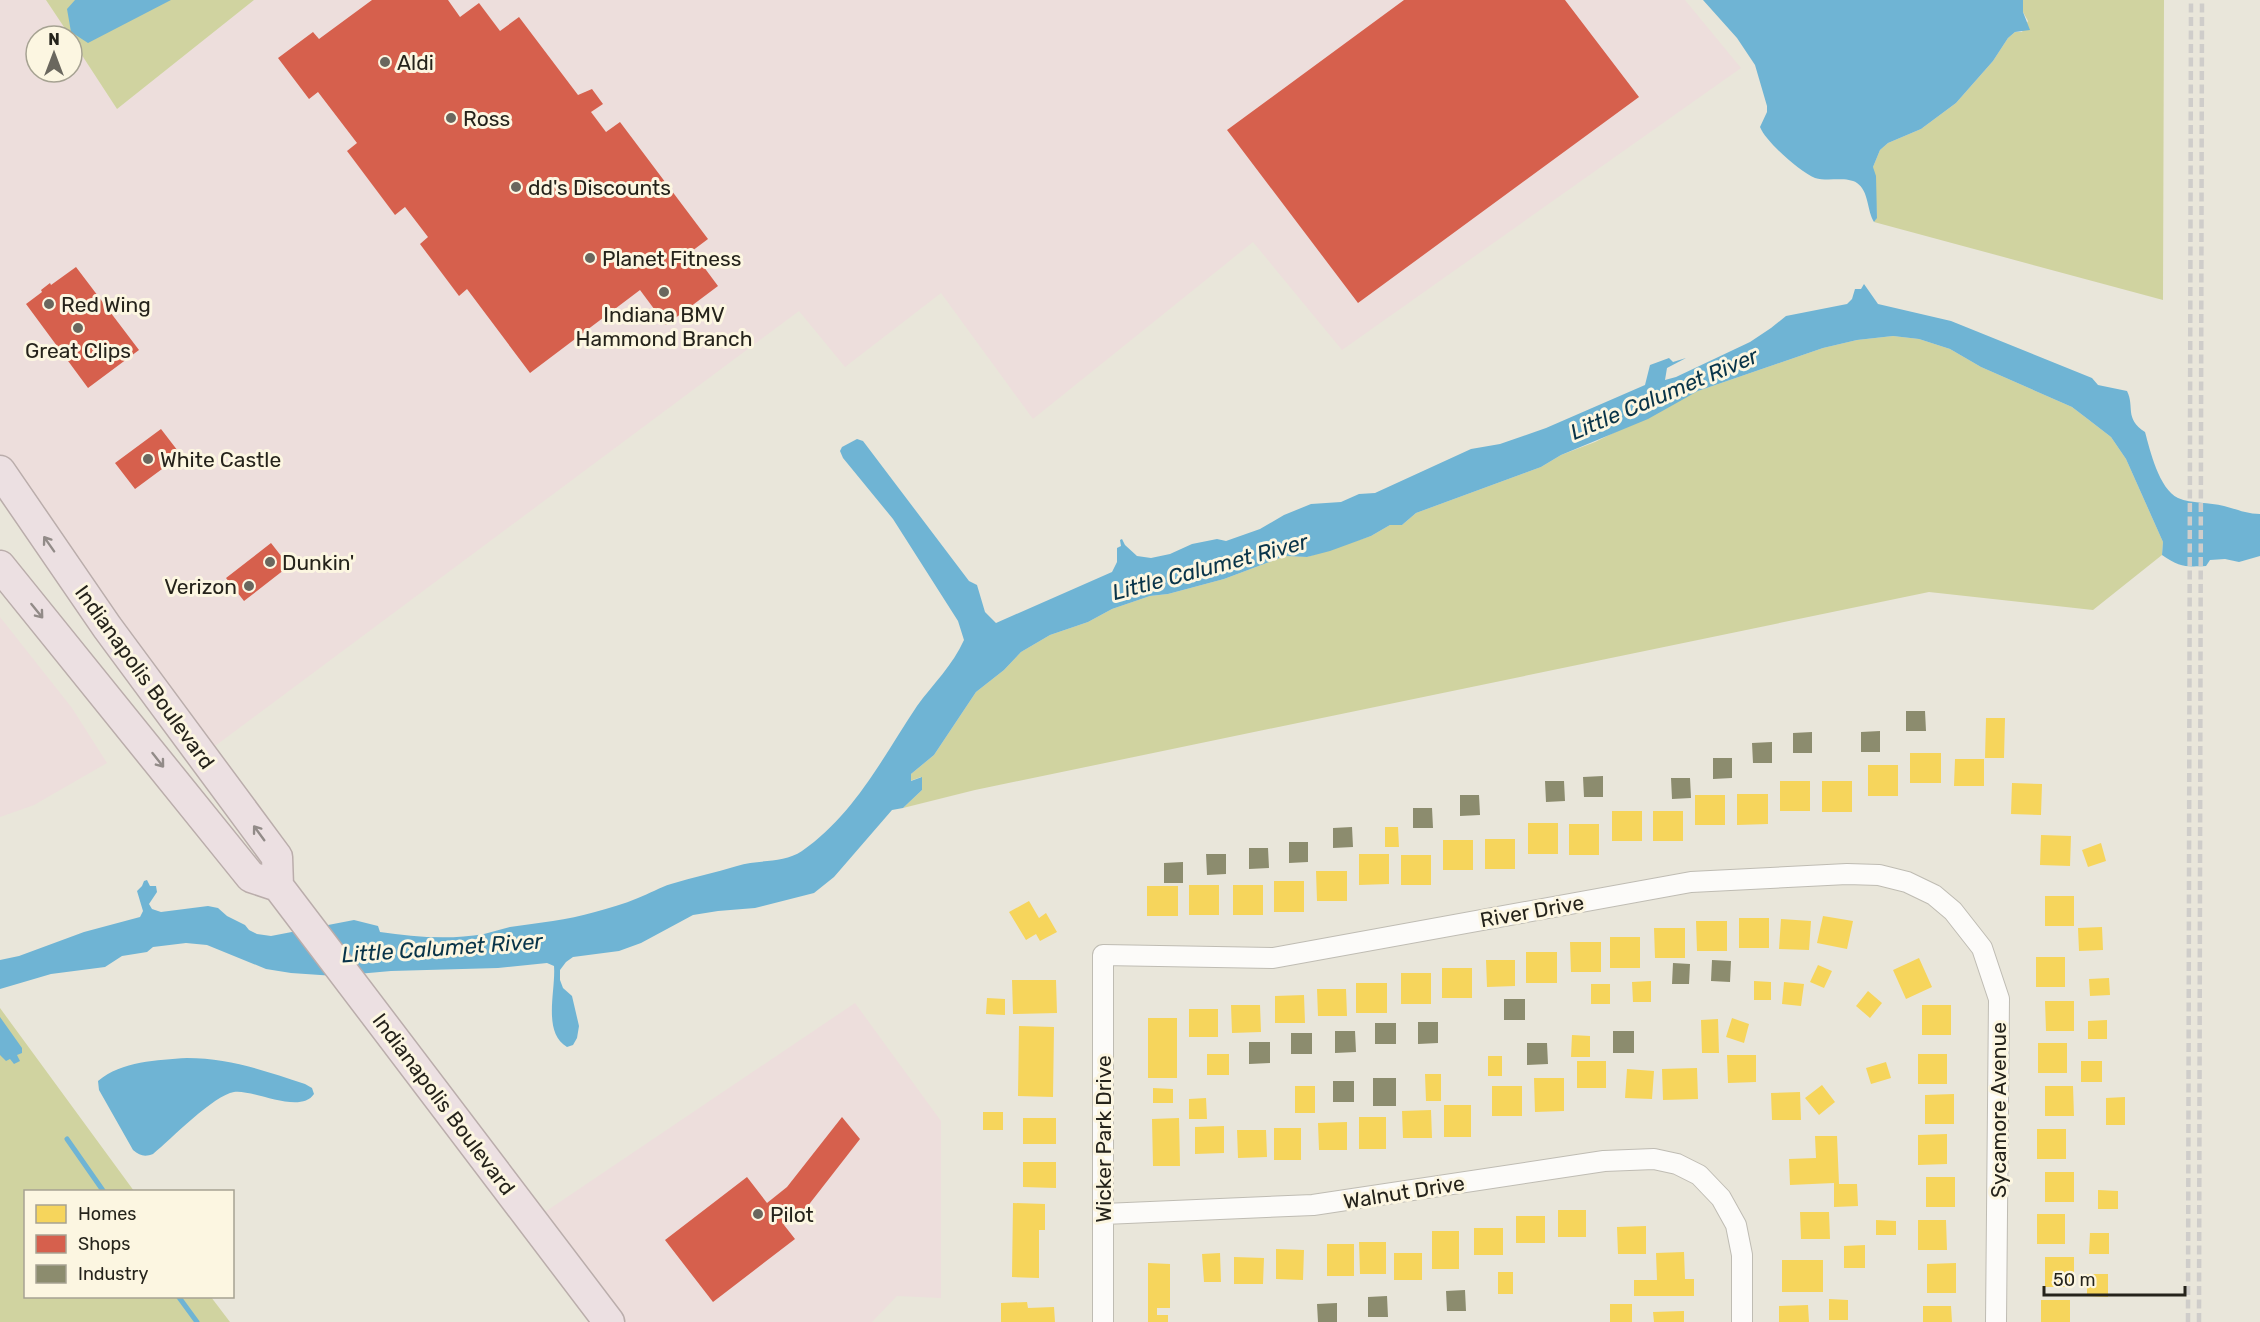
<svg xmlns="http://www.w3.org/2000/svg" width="2260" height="1322" font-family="Rubik,sans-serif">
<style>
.commercial{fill:#eddedc}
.green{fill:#d0d3a0}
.water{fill:#6fb4d4}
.homes{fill:#f6d55c}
.shops{fill:#d6604d}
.industry{fill:#8c8c6e}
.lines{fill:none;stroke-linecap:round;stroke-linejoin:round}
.stream{stroke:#6fb4d4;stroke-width:5}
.minor-casing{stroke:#bfbcb3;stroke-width:22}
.highway-casing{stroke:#baadab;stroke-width:33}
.minor{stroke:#fcfbf9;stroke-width:20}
.highway{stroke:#ece0e2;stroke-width:30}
.rail{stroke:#cfcdca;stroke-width:4.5;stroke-dasharray:9 4.5;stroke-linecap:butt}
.oneway{stroke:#928b88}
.poi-dot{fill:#6a675e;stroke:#fcf6e1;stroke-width:2}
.labels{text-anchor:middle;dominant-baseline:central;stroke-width:6;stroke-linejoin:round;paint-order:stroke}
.poi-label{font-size:21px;fill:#25231b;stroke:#fcf6e1;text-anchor:start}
.street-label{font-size:21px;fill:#25231b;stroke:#fcf6e1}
.water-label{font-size:22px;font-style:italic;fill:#093449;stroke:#fcf6e1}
</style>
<rect width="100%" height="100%" fill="#e9e6da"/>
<path class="commercial" d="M0,0h46l24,36h-34v36h36v-32l45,69 137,-109h1431l56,68 -399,282 -89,-108 -220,177 -92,-126 -96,74 -46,-56 -588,438 -211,-291z
M0,617l72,91 35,55 -73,42 -34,12z
M855,1003l86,118v177l-44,-2 -25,26h-255l-81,-104z"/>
<path class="green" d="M46,0h208l-137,109 -45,-69v-4h-2z
M2023,0h141l-1,300 -289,-78 3,-5 -4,-50 7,-17 8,-7 33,-14 35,-26 37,-42 15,-23 7,-6h7l6,-11 -5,-9z
M1893,336l26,3 31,10 31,18 91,40 17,13 22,17 15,22 37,83 -1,13 -69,55 -164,-18 -954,198 -72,18 19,-18 -1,-13 -11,4 1,-7 23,-19 42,-63 28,-22 17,-18 29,-17 38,-13 24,-13 38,-13 18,-2 56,-15 61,-23 22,1 64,-21 19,-11h12l14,-12 125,-46 20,-12 34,-13 103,-51 125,-43 34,-8z
M0,1008l134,183 -108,1v104l185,1 19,25h-230z"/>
<path class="water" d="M75,0h96l-83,43 -17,-11 -4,-23z
M1703,0h320v12l7,18 -15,2 -7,6 -15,23 -37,42 -35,26 -33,14 -8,7 -7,17 3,9 1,42 -3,4c-7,-11 -5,-31 -17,-39 -11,-7 -29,-1 -42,-5 -15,-6 -49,-36 -55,-51l7,-15v-6l-12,-41 -18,-27z
M1864,284l14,20 73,17 141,57 6,7 29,6c8,16 -3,27 18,41 5,18 14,57 33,66 14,6 31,4 46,8 12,3 23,8 36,8v42l-21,6 -14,-3 -15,1 -4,6c-22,1 -26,1 -44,-11l1,-13 -37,-83 -15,-22 -22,-17 -17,-13 -91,-40 -31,-18 -31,-10 -26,-3 -36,4 -34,8 -125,43 -50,28 -87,36 -20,12 -125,46 -14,12h-12l-19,11 -41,15 -23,6 -22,-1 -61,23 -56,15 -18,2 -38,13 -24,13 -38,13 -29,17 -17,18 -28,22 -42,63 -23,19v7l11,-4v13l-19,18 -11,2 -58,67 -20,16 -59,15 -37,3 -25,4 -52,28 -22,8 -46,6 -7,5 -6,8v10l3,8 9,8 7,30 -2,12 -4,7 -6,2c-25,-15 -11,-56 -13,-81l-7,-3 -49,5 -107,3 -56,5 -44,-3 -25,-4 -59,-24 -21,-2 -33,4 -6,5 -25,4 -17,11 -54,7 -51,15v-29l19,-4 65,-24 56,-15 3,-6 -6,-20 5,-5 2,-5 3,-1 3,6h6l1,6 -8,12 3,5 9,3 47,-6 10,2 9,8 18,9 4,5 8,4 14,2 83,-16 24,6 2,6c33,5 70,8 104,2 9,-2 17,-5 26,-7 29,-4 57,-7 85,-15 14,-4 29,-8 43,-14 11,-4 22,-11 33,-14 22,-7 44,-11 66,-18 21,-7 46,-2 65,-15 52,-36 81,-94 115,-145 16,-22 36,-41 47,-66l-6,-19 -65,-102 -50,-61 -3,-7 2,-4 15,-8 6,2 106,140 8,4 8,27 11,11 116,-51 5,-10v-14l4,-2 -1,-6 2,-1 3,6 12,11 14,2 19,-4 22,-10 25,-5 9,2 34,-12 24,-14 27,-11 30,-2 18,-8 16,-1 96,-44 29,-5 46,-16 99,-43 5,-20 19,-7 4,4 13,-4 -19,10 -2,12 11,-3 74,-35 21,-14 15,-12 61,-12 5,-5 3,-10h6z
M0,1017l22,31v5l-5,2 3,6 -6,3 -4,-5 -4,2 -6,-6z
M187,1058c43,0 78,13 118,26l7,4 2,6c-14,21 -61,-5 -80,-2 -20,3 -63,47 -81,62 -8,3 -13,2 -20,-4l-34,-60 -1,-9c24,-20 59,-21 89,-23z"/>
<path class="homes" d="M1986,718h19l-1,40h-19z
M1910,753h31v30h-31z
M1955,759h29v27h-30z
M1868,765h30v31h-30z
M1780,781h30v30h-30z
M1822,781h30v31h-30z
M2012,783l30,1 -1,31 -30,-1z
M1737,794h31v30l-31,1z
M1695,795h30v30h-30z
M1612,811h30v30h-30z
M1653,811h30v30h-30z
M1528,823h30v31h-30z
M1569,824h30v31h-30z
M1385,827h13l1,20h-14z
M2041,835l30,1 -1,30 -30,-1z
M1485,839h30v30h-30z
M1443,840h30v30h-30z
M2101,843l5,18 -18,6 -6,-17z
M1359,854h30v30l-30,1z
M1401,855h30v30h-30z
M1316,871h31v30h-30z
M1274,881h30v31h-30z
M1189,885h30v30h-30z
M1233,885h30v30h-30z
M1147,886h31v30h-31z
M2045,896h29v30h-29z
M1029,901l10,17 7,-5 11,19 -17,9 -4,-7 -10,6 -17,-28z
M1823,916l30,5 -6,28 -30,-6z
M1739,918h30v30h-30z
M1781,919l30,2 -2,29 -30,-1z
M1696,921h31v30h-30z
M2102,927l1,23 -24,1 -1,-23z
M1654,928h31v30h-30z
M1610,937h30v31h-30z
M1570,942h31v30h-30z
M1526,952h31v31h-31z
M2036,957h29v30h-29z
M1919,958l13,29 -26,12 -13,-29z
M1486,960h29v26l-28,1z
M1818,965l14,6 -8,17 -14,-6z
M1442,968h30v30h-30z
M1401,973h30v31h-30z
M2109,978l1,17 -20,1 -1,-17z
M1012,980h44l1,33 -44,1z
M1651,981v21h-18l-1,-20z
M1754,981l17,1v18h-17z
M1784,982l20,2 -3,22 -19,-2z
M1356,983h31v30h-31z
M1591,984h19v20h-19z
M1317,989h29l1,27h-29z
M1868,991l14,12 -12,15 -14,-12z
M1304,995l1,28h-30v-27z
M987,998l18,1v16l-19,-1z
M2045,1001h29v30h-28z
M1231,1005h29l1,27 -29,1z
M1922,1005h29v30h-29z
M1189,1009h29v28h-29z
M1148,1018h29v60h-29z
M1732,1018l17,6 -5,19 -18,-6z
M1718,1019l1,34h-17l-1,-33z
M2107,1020v19h-19v-18z
M1019,1026l35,1 -1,70 -35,-1z
M1572,1035l18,1v21h-19z
M2038,1043h29v30h-29z
M1207,1054h22v21h-22z
M1918,1054h29v30h-29z
M1727,1055h29v27l-28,1z
M1488,1056h14v20h-14z
M1577,1061h29v27h-29z
M2081,1061h21v21h-21z
M1886,1062l5,16 -20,6 -5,-16z
M1697,1068l1,31 -35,1 -1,-31z
M1627,1069l27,2 -2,28 -27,-1z
M1425,1074h16v27h-15z
M1534,1078h30v33l-29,1z
M1822,1085l13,17 -16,13 -14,-17z
M1295,1086h20v27h-20z
M1492,1086h30v30h-30z
M2045,1086h28l1,30h-29z
M1153,1088l20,1v14h-20z
M1800,1092l1,28h-29l-1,-27z
M1954,1094v30h-29v-29z
M2125,1097v28h-19v-27z
M1206,1098l1,21h-18v-20z
M1444,1105h27v32h-27z
M1431,1110l1,28h-29l-1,-27z
M983,1112h20v18h-20z
M1359,1117h27v32h-27z
M1023,1118h33v26h-33z
M1179,1118l1,48h-27l-1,-47z
M1347,1122v28h-28l-1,-27z
M1224,1126v27l-29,1v-27z
M1274,1128h27v32h-27z
M2037,1129h29v30h-29z
M1237,1130h29l1,27 -29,1z
M1947,1134v30l-29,1v-30z
M1815,1136h22l2,48h18l1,22 -24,1v-24l-44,2 -1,-26 27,-1z
M1023,1162h33v26l-33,-1z
M2045,1172h29v30h-29z
M1926,1177h29v30h-29z
M2098,1190l20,1v18h-20z
M1013,1203l32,1v26h-6v48l-27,-1z
M1558,1210h28v27h-28z
M1800,1212h29l1,27h-29z
M2037,1214h28v30h-28z
M1516,1216h29v27h-29z
M1876,1220l20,1v14h-20z
M1918,1220h28l1,30h-29z
M1646,1226v28h-28l-1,-27z
M1474,1228h29v27h-29z
M1432,1231h27v38h-27z
M2090,1233h19v21h-20z
M1359,1242h27v32h-26z
M1327,1244h27v32h-27z
M1865,1245v23h-21v-22z
M1276,1249l28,1 -1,30 -27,-1z
M1684,1252l1,27h9v17h-60v-16h23l-1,-27z
M1220,1253l1,29h-17l-2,-28z
M1394,1253h28v27h-28z
M1234,1257l30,1 -1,26h-29z
M2045,1257h29v30h-29z
M1782,1260h41v32h-41z
M1148,1263l22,1v44h-13v7h11v7h-20z
M1956,1263v30h-29v-29z
M1498,1272h15v22h-15z
M2087,1274h21v23l-21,-1z
M1829,1299l19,1v20h-19z
M2041,1300h29v22h-29z
M1027,1302l1,6 26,-1 1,15h-54v-19z
M1610,1304h22v18h-22z
M1808,1305l1,17h-30v-16z
M1923,1306h28l1,16h-29z
M1684,1311v11h-30l-1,-10z"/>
<path class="shops" d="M372,0h76l12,17 19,-14 21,28 19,-14 59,78 14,-6 11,15 -12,8 15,20 14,-10 88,117 -16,12 26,35 -52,39 -26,-35 -110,83 -63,-84 -8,7 -39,-52 8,-7 -23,-30 -10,8 -48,-64 10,-8 -39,-51 -9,7 -31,-41 35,-26 6,7z
M1404,0h161l74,97 -281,206 -131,-173z
M76,267l63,83 -51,38 -62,-84 16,-12 -1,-2 9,-7 1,2z
M161,429l20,26 -46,34 -20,-26z
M271,543l18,23 -45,35 -18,-23z
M842,1117l18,22 -53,68 -23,18 11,14 -82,63 -48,-62 82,-63 20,26 20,-16z"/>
<path class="industry" d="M1906,711h19l1,20h-20z
M1880,731v21h-19v-20z
M1812,732v21h-19v-20z
M1772,742v21h-19l-1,-20z
M1713,758h19v20l-19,1z
M1603,776v21h-19l-1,-20z
M1671,778h19l1,20 -19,1z
M1545,781h19l1,20 -19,1z
M1460,795h19l1,20 -20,1z
M1413,808h19l1,20h-20z
M1352,827l1,20 -20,1v-20z
M1289,842h19v20l-19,1z
M1249,848h19l1,20 -20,1z
M1206,854h20v20l-19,1z
M1183,862v21h-19v-20z
M1712,960l19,1 -1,21 -19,-1z
M1673,963l17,1 -1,20h-17z
M1504,999h21v21h-21z
M1418,1022h20v21l-20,1z
M1375,1023h21v21h-21z
M1335,1031h20l1,21 -21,1z
M1613,1031h21v22h-21z
M1291,1033h21v21h-21z
M1249,1042h21v21l-21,1z
M1527,1043h20l1,21 -21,1z
M1373,1078h23v28h-23z
M1333,1081h21v21h-21z
M1465,1290l1,21h-19l-1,-20z
M1387,1296l1,21h-20v-20z
M1337,1303v19h-19l-1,-18z"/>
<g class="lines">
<path class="stream" d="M67,1139l37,53
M178,1296l19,26"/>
<defs>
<path id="minor" d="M1104,1214l209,-9 291,-44 50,-2 23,5 22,11 22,23 15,27 6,30v67
M1103,1322v-367l170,3 418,-76 156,-8 32,1 28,7 27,13 19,16 29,37 17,51 -3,323"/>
<path id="highway" d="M0,471l107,156 170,230 1,29 331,436
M0,566l251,311 27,9"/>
</defs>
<use href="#minor" class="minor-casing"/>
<use href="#highway" class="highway-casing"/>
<use href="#minor" class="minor"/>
<use href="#highway" class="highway"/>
<path class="rail" d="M2188,1322l3,-1322
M2199,1322l3,-1322"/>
</g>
<defs><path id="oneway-shaft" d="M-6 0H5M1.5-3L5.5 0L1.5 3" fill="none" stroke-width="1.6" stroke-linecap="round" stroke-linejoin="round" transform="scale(1.5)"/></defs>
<g class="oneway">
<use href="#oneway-shaft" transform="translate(49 544) rotate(-125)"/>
<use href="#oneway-shaft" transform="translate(37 611) rotate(51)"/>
<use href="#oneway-shaft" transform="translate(158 760) rotate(52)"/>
<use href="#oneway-shaft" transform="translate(259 833) rotate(-126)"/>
</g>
<g class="poi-dot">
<circle cx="385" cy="62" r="6"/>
<circle cx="451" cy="118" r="6"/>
<circle cx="516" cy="187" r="6"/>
<circle cx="590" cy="258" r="6"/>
<circle cx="664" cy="292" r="6"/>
<circle cx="49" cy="304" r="6"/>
<circle cx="78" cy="328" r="6"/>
<circle cx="148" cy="459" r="6"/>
<circle cx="270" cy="562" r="6"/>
<circle cx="249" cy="586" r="6"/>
<circle cx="758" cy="1214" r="6"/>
</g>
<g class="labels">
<g class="poi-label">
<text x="397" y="62">Aldi</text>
<text x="463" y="118">Ross</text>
<text x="528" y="187">dd's Discounts</text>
<text x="602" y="258">Planet Fitness</text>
<text x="61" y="304">Red Wing</text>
<text x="664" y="314" text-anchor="middle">Indiana BMV<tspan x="664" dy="24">Hammond Branch</tspan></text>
<text x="78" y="350" text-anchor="middle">Great Clips</text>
<text x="160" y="459">White Castle</text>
<text x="282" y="562">Dunkin'</text>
<text x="237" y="586" text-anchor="end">Verizon</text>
<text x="770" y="1214">Pilot</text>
</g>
<g class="street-label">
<text transform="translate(145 677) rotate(54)">Indianapolis Boulevard</text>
<text transform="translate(1532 911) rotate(-10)">River Drive</text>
<text transform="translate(444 1104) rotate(53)">Indianapolis Boulevard</text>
<text transform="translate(1998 1110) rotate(-90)">Sycamore Avenue</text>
<text transform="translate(1103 1139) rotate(-90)">Wicker Park Drive</text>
<text transform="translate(1404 1192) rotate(-9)">Walnut Drive</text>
</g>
<g class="water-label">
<text transform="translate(1664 394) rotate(-23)">Little Calumet River</text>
<text transform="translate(1210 567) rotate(-15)">Little Calumet River</text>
<text transform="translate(442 948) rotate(-4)">Little Calumet River</text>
</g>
</g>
<rect x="24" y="1190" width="210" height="108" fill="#fcf6e1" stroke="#a6a292" stroke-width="1.5"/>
<rect x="36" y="1205" width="30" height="18" fill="#f6d55c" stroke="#a6a292" stroke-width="1.5"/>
<text x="78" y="1220" font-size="18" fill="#25231b">Homes</text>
<rect x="36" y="1235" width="30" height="18" fill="#d6604d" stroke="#a6a292" stroke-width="1.5"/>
<text x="78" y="1250" font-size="18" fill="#25231b">Shops</text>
<rect x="36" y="1265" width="30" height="18" fill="#8c8c6e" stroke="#a6a292" stroke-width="1.5"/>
<text x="78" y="1280" font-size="18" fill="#25231b">Industry</text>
<g transform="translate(54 54)"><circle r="28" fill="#fcf6e1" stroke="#a6a292" stroke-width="1.5"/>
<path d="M0-4.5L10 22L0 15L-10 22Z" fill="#6a675e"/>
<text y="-9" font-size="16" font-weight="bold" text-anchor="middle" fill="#25231b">N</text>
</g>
<path d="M2044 1286v9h141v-9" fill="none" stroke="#25231b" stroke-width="3"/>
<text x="2053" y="1286" font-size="18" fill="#25231b" stroke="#fcf6e1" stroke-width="4.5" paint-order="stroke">50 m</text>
</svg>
